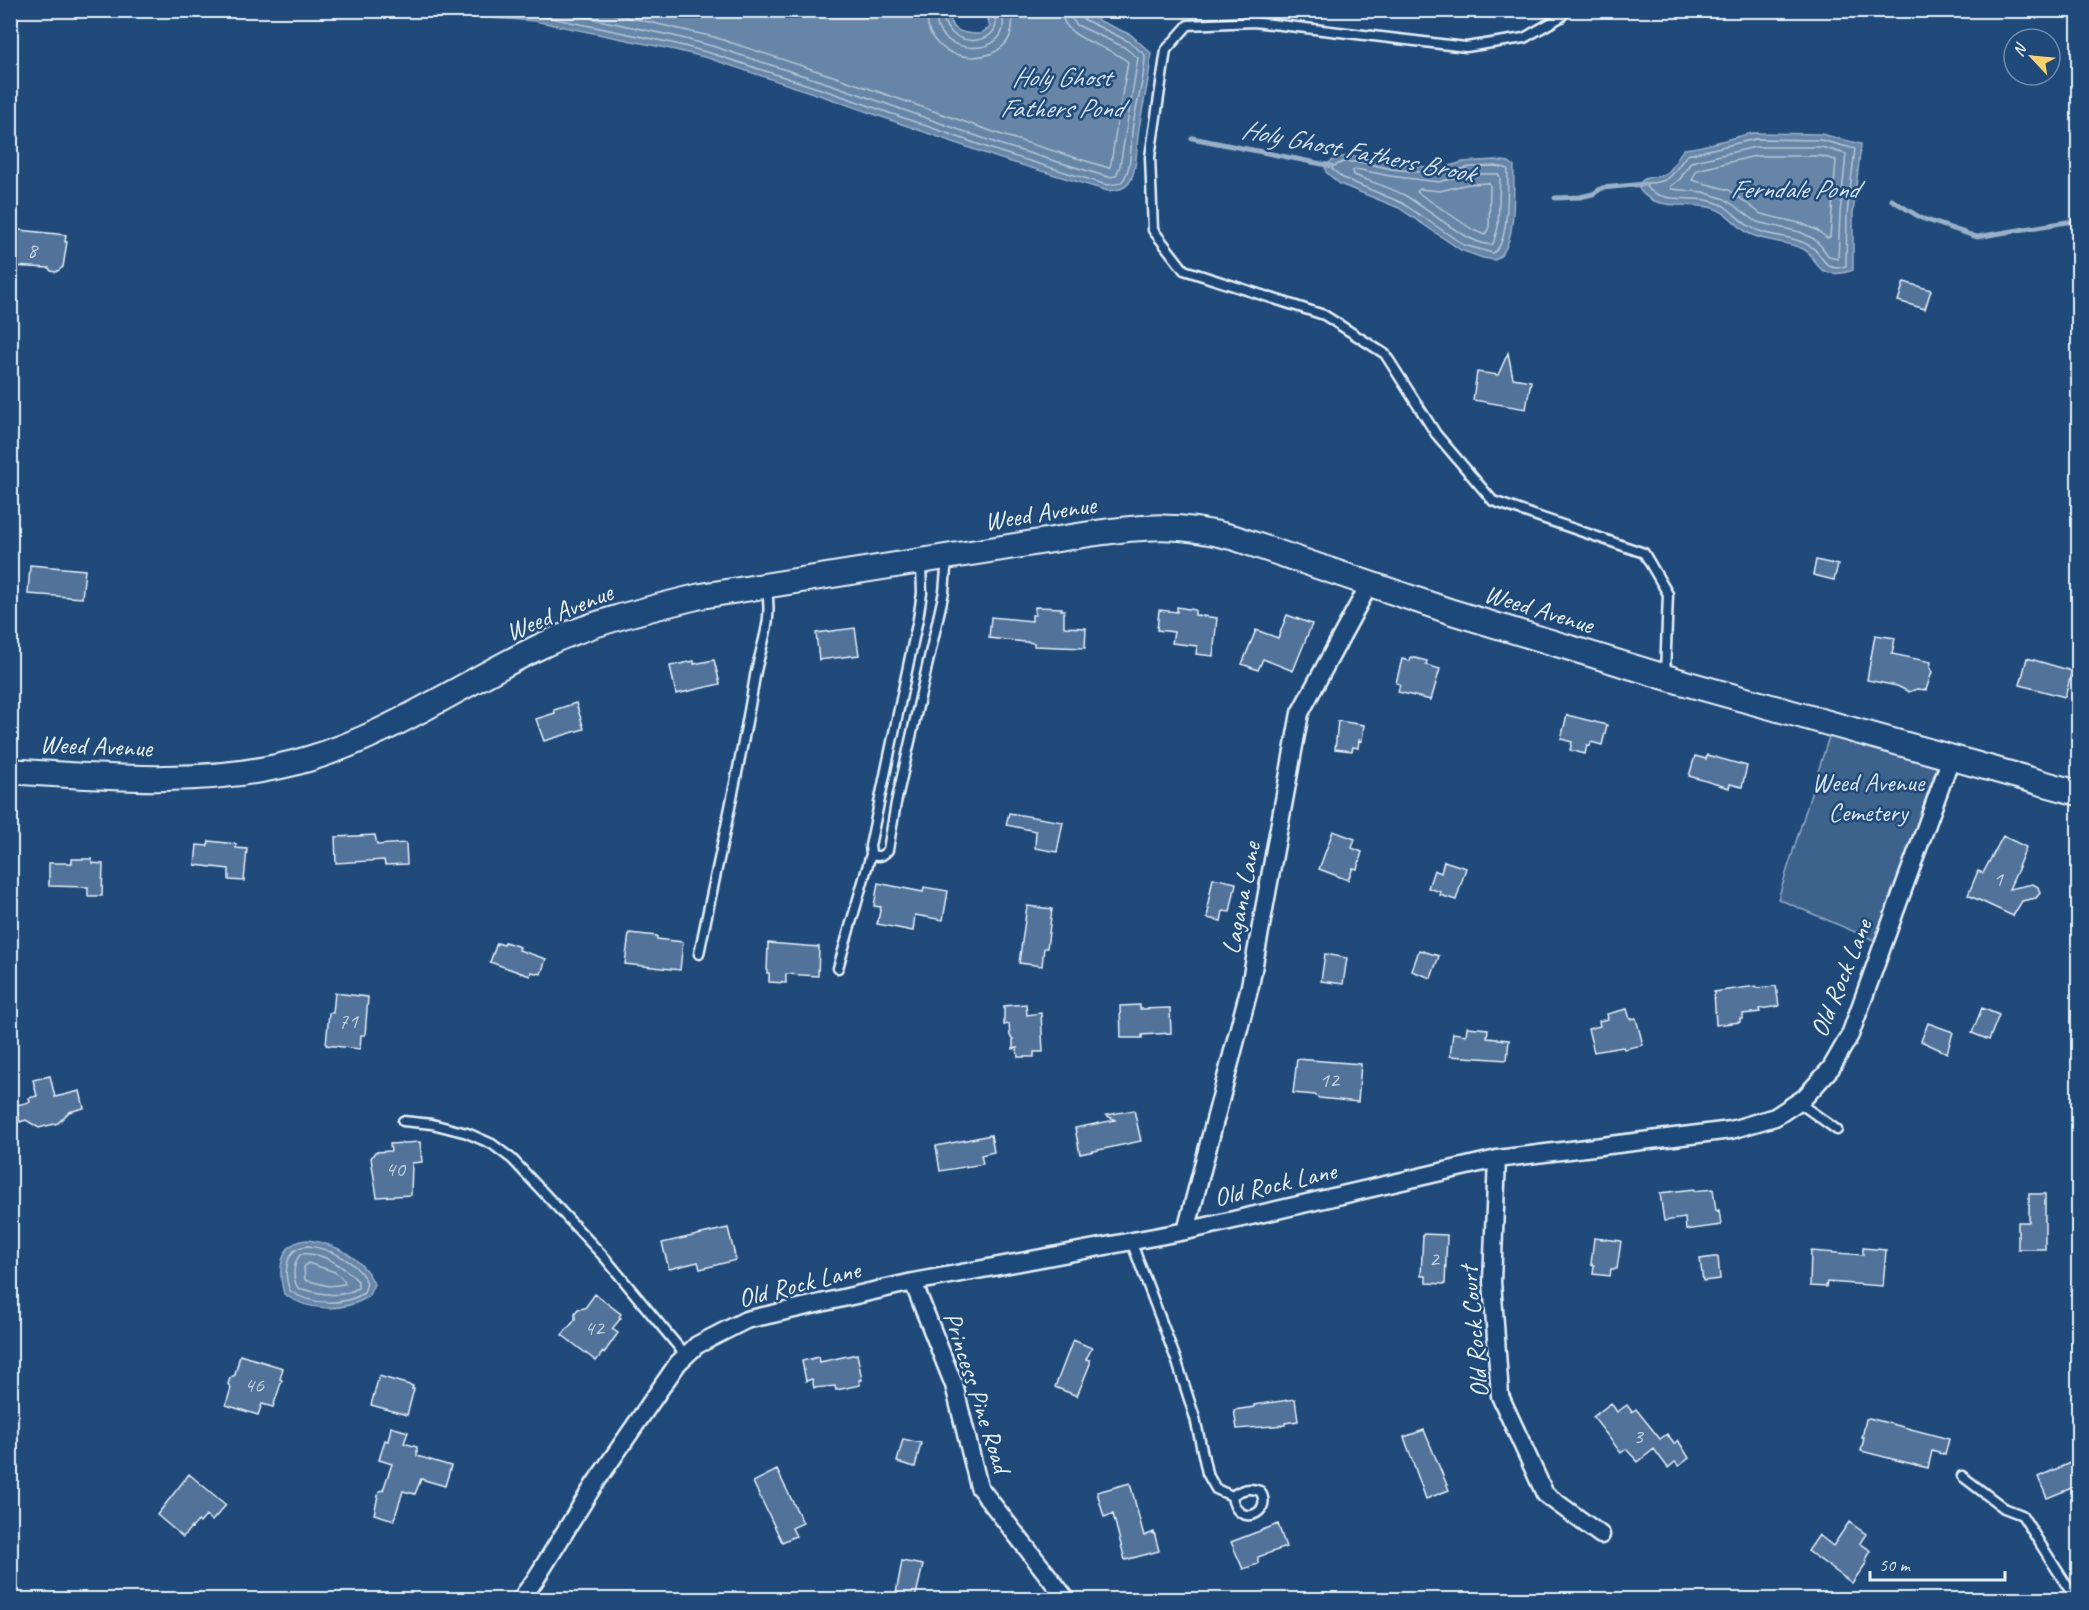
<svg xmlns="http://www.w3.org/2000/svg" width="2089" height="1610" font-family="Caveat,sans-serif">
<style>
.green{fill:#3c628c;stroke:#92aac2;stroke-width:1.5}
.water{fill:#6685a7;stroke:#9ab0c7;stroke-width:1.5}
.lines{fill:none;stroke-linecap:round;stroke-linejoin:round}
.shore{stroke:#b4c6d8;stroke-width:1.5}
.stream{stroke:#9ab0c7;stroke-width:5}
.building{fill:#517399;stroke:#e8f1f8;stroke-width:1.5}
.service-casing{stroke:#e8f1f8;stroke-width:13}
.minor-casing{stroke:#e8f1f8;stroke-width:21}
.secondary-casing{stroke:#e8f1f8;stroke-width:28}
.service{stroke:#1f4a7a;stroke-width:8}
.minor{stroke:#1f4a7a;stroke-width:16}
.secondary{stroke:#1f4a7a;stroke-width:24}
.labels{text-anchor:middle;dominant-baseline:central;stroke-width:5;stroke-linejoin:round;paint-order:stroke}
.number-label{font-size:22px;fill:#c2d2e0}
.street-label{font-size:26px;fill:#e8f1f8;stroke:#1f4a7a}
.park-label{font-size:26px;fill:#d7e3ed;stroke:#1f4a7a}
.water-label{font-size:27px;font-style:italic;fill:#d4e1ec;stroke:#1f4a7a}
</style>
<rect width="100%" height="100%" fill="#1f4a7a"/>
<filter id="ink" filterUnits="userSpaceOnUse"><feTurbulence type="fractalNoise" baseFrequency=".0167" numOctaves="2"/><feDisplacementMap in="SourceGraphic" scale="12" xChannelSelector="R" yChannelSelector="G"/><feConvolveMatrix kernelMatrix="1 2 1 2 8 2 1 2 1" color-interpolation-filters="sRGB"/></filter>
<g filter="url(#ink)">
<path class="green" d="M1833,724l108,31 -65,186 -98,-42z"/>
<path class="water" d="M458,10h504l-11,4c-4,18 16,20 29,20l10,-7 -3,-12 -13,-4h104l53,24 20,18c-1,26 -8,50 -12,75 -3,16 -1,41 -10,55 -5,7 -14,7 -21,8l-110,-33 -167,-59 -123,-41 -37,-9 -136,-28 -71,-5 -7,-4z
M1754,133l67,1 40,10 -8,70v56c-11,4 -25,7 -35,-4 -5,-6 -6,-13 -15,-17 -17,-8 -36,-7 -53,-15 -12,-6 -19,-18 -30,-23 -25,-13 -65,5 -82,-24 5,-14 17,-7 29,-14 8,-6 10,-17 17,-24 24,-2 46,-12 70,-16z
M1355,156l84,13 24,-7 32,-2 14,2 5,4c-1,22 4,83 -19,94l-12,-2 -22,-8 -62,-42 -59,-24 -14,-12 -1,-6c9,-9 18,-10 30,-10z
M308,1240c28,4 54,17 66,44l-6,13c-25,15 -59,15 -84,-3 -6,-23 -6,-52 24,-54z"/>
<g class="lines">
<path class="shore" d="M481,10l56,5 135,28 38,10 123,40 167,59 107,33c6,-1 14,0 17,-6 9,-15 6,-38 9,-55 4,-23 12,-45 12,-69l-17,-14 -47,-23 -3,-8
M552,10l122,26 38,10 124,40 166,59 106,32 8,-1 4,-10 18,-108 -14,-11 -47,-22 -6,-7 -1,-8
M597,10l117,27 125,41 166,58 104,32 2,-4 6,-41 11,-61c-19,-18 -66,-21 -67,-52
M928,10c-11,61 101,64 82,0
M938,10c-14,48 84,52 62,0
M946,10l-2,11c11,33 69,20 47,-11
M1755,139l66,1 34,9 -8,65 -1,52c-23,8 -22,-12 -36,-20 -19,-12 -43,-8 -61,-20 -9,-5 -16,-14 -25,-20 -26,-15 -55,2 -78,-19l1,-4c27,0 26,-12 40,-28z
M1755,147h66l25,7 -6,59 -2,46 -9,-2 -7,-10 -8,-8 -14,-7 -43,-10 -32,-23 -22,-7 -32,-3v-3l9,-7 11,-17z
M1755,156h65l16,4 -6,77 -3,1 -9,-7 -15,-7 -42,-10 -32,-24 -37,-10 5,-10z
M1343,162h18l30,7 48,5 31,-7 25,-1 11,2 2,2c-1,19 2,74 -15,83l-29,-8 -62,-42 -59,-25 -11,-9 2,-3z
M1356,169l34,7 48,6 33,-8h27l2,3 -2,50 -5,17c-17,6 -70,-38 -87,-48 -17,-9 -35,-14 -52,-21l-1,-4z
M1489,183l1,3 -1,41 -4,8 -12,-5 -56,-38 3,-3 20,2 28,-7z
M308,1246c23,3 49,15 59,37l-3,10c-20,13 -54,12 -74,-2 -7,-18 -5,-44 18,-45z
M301,1254c23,-2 42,12 57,27v7c-19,12 -40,5 -60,0 -6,-9 -5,-26 3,-34z
M308,1263l27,9 9,8 1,4 -16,2 -24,-6 -1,-13z"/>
<path class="stream" d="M1192,138l140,28
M1555,198l25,-1 13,-3 9,-6 43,-4
M1892,200l29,18 56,19 90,-15h11"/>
</g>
<path class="building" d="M10,229l56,6 -1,7h2l-4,25 -7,5 -5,-1 -2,-3 -39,-2z
M1904,282l27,8 -6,19 -27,-8z
M1508,353l5,25 18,3 -5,28 -53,-9 4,-28 21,3z
M1816,560l22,5 -4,15 -21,-5z
M30,565l55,5 -3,28 -54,-4z
M1035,607l27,1 -1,2h3v17l22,1 -1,20 -51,-2v-3l-45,-5 2,-21 41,4v-6h3z
M1177,607l18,3v5l22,3 -4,38 -17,-2 1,-8 -25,-3 2,-11 -17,-2 2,-20 18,2z
M1287,615l25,9 -19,47 -30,-12 -5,11 -16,-6 14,-34 22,8z
M855,628l4,27 -40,5 -3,-27z
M1875,635l20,3 -3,16 39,8 -1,6 2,4 -6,18 -9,-1 -8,3 -12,-6 -30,-6z
M1411,657l16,4 -1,4 14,4 -9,31 -33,-8 2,-8 -4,-1 6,-24 8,2z
M2027,658l45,13 -7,26 -45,-12z
M714,660l6,24 -44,10 -6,-28 24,-5v3z
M576,703l8,26 -40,12 -8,-22 19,-6 -1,-3z
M1567,715l40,10 -5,20 -11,-3 -1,4 -3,-1 -2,9 -15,-4 2,-8 -11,-3z
M1338,721l26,4 -2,16 -3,-1 -1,8 -5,-1 -1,4 -17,-2z
M1707,755l40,11 -5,21 -12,-3 -1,4 -40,-12 6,-20 11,3z
M1009,813l54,9 -6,30 -22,-4 1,-17 -30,-6z
M1333,831l22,8 -3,9 10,4 -5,17 -4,-1 -5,12 -29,-11z
M375,835l2,10 29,-2 1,21 -22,1 -1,-5 -48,3 -1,-26z
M2003,836l23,11 -8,20h1l-10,22 24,-5 5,3 2,6 -4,5 -14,3 -9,15 -45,-21 10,-24 5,2z
M209,841l27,3v4l11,1 -3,32 -15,-1v-11l-34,-4 2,-20 11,1z
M72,859h20v4l11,1 -1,32h-14v-9l-39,-1v-23h23z
M1444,861l22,7 -10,32 -16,-5 1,-3 -13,-4 6,-18 7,3z
M1213,878l23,5 -6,29 -7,-1 -2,10 -14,-3 2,-10h-2z
M878,883l45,9 1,-5 24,4 -5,29 -28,-5 -2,16 -36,-7 4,-17 -7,-1z
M1027,906l25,3 -5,39h-3l-2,18 -23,-3z
M629,933l28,3v3l26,3 -3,28 -55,-6z
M505,942l15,5 -1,3 27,9 -5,15 -10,-2 -1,4 -40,-14 7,-19 7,2z
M768,943l51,4 -1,29 -32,-2v9l-17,-1v-9h-2z
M1419,950l20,6 -8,22 -19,-7z
M1325,954l22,4 -4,26 -22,-3z
M1756,986v2l20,-2 3,20 -20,3 1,3 -17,2v5h-3v3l-24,3 -2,-33z
M335,993l33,4 -3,38h-4l-1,14 -34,-4 3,-32h4z
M1026,1004l1,11 14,-2 2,39h-9v5h-16l-1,-9 -4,1v-10l-3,-3 -1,-12 -5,1v-19z
M1140,1005v4l30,-1 1,25 -29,2v3h-21l-1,-32z
M1982,1008l17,7 -10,25 -17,-7z
M1627,1009l3,10 6,-1 7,27 -19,4 -1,-2 -29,5 -6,-23 12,-3 -1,-5 9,-2 -1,-5z
M1928,1023l25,9 -6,21 -26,-12z
M1467,1027l21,2 -1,9 22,2 -2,20 -57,-4 3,-23 13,2z
M1297,1059l64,5 -3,38 -39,-4 -4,-3 -22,-2z
M50,1076l5,21 25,-6 4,17 -15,4 -11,11 -19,5 -13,-8 -6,2 -4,-17 14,-3 -1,-4 8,-2 -4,-16z
M1134,1110l7,31 -61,13 -5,-26 40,-8 -9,-5z
M991,1135l3,17 -13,3 2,9 -43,7 -4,-25z
M420,1142l2,20 -10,1 -1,32 -34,2 -6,-39 4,-6 16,-1 -1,-7z
M1694,1189v2l19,-2 3,22 3,-1 2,15 -35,5 -1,-12 -21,3 -4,-28z
M2029,1194h16v55h-27v-27h11z
M728,1228l8,32 -36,9 -2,-7 -29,7 -7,-26z
M1423,1234l24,1 -2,49 -19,-1v-7h-5z
M1594,1238l27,3 -4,28h-6l-1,7 -17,-2 1,-9 -3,-1z
M1863,1248l23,2 -3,36 -56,-4 -1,5 -16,-1 1,-35 52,4z
M1714,1257h4l2,22 -17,2 -3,-22z
M595,1294l26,20 -2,3 2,1 -9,11 6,4 -14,20 -1,-1 -7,9 -34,-26 13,-15v-7l3,-4 7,-1z
M1073,1340l19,8 -6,11 4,1v4l-13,32 -22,-9z
M857,1354l5,26h-3l1,5 -24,5 -1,-4 -21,2 -2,-9 -6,2 -4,-20 17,-4 1,5z
M240,1355l43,13 -3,11 2,1 -9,27 -11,-3 -4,11 -32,-10 5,-17 -3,-4 2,-6 5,-3z
M379,1376l34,10 -1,3h2l-7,26 -36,-10z
M1295,1399l3,22 -13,2v2l-48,4 -3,-19 20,-3v-2z
M1611,1403l6,9 10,-7 5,7 4,-3 24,30 7,-5 7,10 4,-4 11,18 -10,8 -4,-4 -7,6 -14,-19 -16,13 -12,-13 -5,4 -28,-36z
M1869,1418l80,21 -4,16 -13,-4 -4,17 -67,-17 3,-13h-2l4,-19z
M391,1427l17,5 -4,11 13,4v9l34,10 -6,20 -24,-7 -6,15 -12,-3 -9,29 -20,-6 5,-23 4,-1 9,-26 -13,-4 6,-20 3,1z
M1424,1430l25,60 -23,9 -22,-62z
M903,1439l18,4 -6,24 -18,-5z
M2079,1459v26l-32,13 -9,-21z
M777,1470l26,53 -11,5 4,8 -14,6 -29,-60z
M189,1474l37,31 -14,16 -6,-5 -6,7 -2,-2 -6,7 -1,-1 -8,10 -26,-22z
M1130,1483l14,53 10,-4 5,19 -34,9 -12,-46 -9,3 -7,-25z
M1849,1522l17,12 -6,9 11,8 -6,10 2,1 -15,21 -44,-32 11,-16 14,11z
M1278,1524l8,23 -28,10v7l-15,5 -12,-27z
M902,1561l21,4 -8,34h-20z"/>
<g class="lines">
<defs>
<path id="service" d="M1565,10l-4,7 -37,21 -58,9 -212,-25 -66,3 -22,25 -16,107 3,73 31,40 140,45 61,39 51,80 57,67 151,52 24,41 -3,82
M921,565l1,28 -4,26 -48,227 1,8c7,4 12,2 17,-4l8,-47 48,-211 3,-34
M699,954c19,-93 41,-185 56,-278 6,-31 19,-57 11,-89
M838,968l33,-114
M1798,1102l39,28
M403,1121l29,3 35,9 25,11 20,15 93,99 81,98
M1131,1241l46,121 18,56 12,55 9,16 16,7c4,33 43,18 28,-5 -11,-4 -18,-2 -28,5
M1962,1476l42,32 18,7 54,85"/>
<path id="minor" d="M1497,1159l-5,122 8,115 45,98 56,41
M1186,1231l64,-245 50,-273 69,-128
M913,1282l41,103 25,102 88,113
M520,1600l15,-20 59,-95 84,-122 19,-18 49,-25 167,-38 273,-51 311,-72 234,-29 44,-13 29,-19 27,-30 19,-33 101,-277"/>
<path id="secondary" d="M10,771c97,7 205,16 298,-12 84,-25 155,-76 233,-113 48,-23 107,-37 160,-50l389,-62c55,-8 90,-11 145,4l217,74 233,71 393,110"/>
</defs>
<use href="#service" class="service-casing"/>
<use href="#minor" class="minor-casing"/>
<use href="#secondary" class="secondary-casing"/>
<use href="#service" class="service"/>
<use href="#minor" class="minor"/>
<use href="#secondary" class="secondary"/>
</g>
</g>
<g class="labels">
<g class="number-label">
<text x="32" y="250">8</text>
<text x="1998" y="879">1</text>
<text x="348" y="1021">71</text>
<text x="1329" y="1080">12</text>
<text x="395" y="1169">40</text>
<text x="1434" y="1259">2</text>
<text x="594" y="1328">42</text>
<text x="254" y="1385">46</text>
<text x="1638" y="1436">3</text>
</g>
<g class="street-label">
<text transform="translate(1040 513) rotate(-9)">Weed Avenue</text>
<text transform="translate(1539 609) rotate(17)">Weed Avenue</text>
<text transform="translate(559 612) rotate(-22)">Weed Avenue</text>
<text transform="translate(96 746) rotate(2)">Weed Avenue</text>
<text transform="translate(1241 898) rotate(-79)">Lagana Lane</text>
<text transform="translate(1841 978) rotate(-68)">Old Rock Lane</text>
<text transform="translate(1275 1184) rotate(-13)">Old Rock Lane</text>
<text transform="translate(799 1284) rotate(-14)">Old Rock Lane</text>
<text transform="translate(1474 1332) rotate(-95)">Old Rock Court</text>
<text transform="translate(977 1392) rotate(72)">Princess Pine Road</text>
</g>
<g class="park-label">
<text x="1868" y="782">Weed Avenue<tspan x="1868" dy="30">Cemetery</tspan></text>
</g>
<g class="water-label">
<text x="1061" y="77">Holy Ghost<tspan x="1061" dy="31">Fathers Pond</tspan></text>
<text transform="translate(1358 151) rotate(11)">Holy Ghost Fathers Brook</text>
<text x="1794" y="189">Ferndale Pond</text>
</g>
</g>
<rect width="2089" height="1610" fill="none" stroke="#1f4a7a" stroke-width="36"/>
<rect x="18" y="18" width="2053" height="1574" fill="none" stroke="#e8f1f8" stroke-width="2" filter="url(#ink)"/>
<g transform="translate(2032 57) rotate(296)"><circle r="28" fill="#1f4a7a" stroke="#6f8dac" stroke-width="1.5"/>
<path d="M0-4.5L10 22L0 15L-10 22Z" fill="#ffd166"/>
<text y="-9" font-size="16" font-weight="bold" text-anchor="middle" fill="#e8f1f8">N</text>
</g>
<path d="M1870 1571v9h135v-9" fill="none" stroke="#e8f1f8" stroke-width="3"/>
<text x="1879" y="1571" font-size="18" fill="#e8f1f8" stroke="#1f4a7a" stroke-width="4.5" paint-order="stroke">50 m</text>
</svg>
